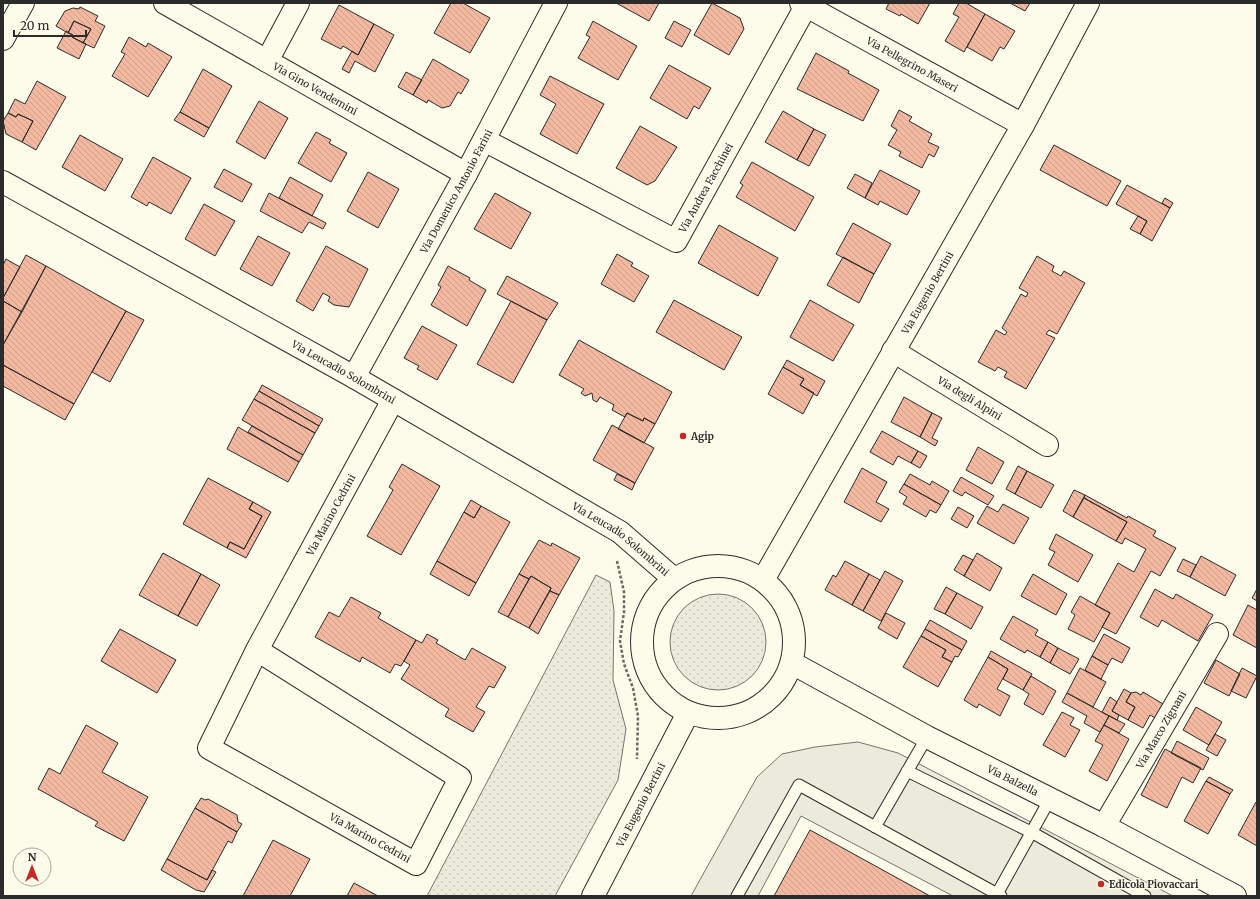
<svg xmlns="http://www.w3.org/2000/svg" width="1260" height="899" font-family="Merriweather,serif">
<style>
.grass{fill:url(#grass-dots);stroke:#74746e}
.parking{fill:#eceadb;stroke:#74746e}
.building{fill:url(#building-back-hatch);stroke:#2b2b2b}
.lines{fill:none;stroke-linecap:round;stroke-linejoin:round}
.service-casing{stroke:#2b2b2b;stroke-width:13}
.minor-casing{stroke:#2b2b2b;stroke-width:24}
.tertiary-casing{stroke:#2b2b2b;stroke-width:24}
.secondary-casing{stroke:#2b2b2b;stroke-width:24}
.path{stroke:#6a6964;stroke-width:2.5;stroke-dasharray:3 2;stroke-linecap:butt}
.service{stroke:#fdfbea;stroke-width:11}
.minor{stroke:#fdfbea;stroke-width:22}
.tertiary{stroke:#fdfbea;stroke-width:22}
.secondary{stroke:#fdfbea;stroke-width:22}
.poi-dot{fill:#c62828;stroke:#fdfbea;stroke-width:1.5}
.labels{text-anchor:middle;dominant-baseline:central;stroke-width:3;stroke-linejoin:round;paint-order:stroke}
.street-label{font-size:10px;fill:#2b2b2b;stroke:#fdfbea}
.poi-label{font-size:10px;font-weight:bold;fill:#2b2b2b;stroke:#fdfbea;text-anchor:start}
</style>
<defs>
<pattern id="grass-dots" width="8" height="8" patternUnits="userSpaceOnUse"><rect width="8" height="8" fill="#ecebdb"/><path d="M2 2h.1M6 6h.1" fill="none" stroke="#cbcabc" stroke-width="1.8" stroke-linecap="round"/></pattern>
<pattern id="building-back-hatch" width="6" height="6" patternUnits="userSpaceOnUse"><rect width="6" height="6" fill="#f2b8a0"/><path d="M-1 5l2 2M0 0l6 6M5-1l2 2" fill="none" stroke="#d09e8a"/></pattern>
</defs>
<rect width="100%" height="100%" fill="#fdfbea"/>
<path class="grass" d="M596,575l14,7 4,29 -1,69 13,49 -8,51 -63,116h-128z
M670 642a48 48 0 1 1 96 0a48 48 0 1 1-96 0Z"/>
<path class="parking" d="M858,742l40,11 275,143h-220l-152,-80 -43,80h-67l66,-119 25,-23 33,-7z"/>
<path class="building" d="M451,3h12l27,15 -20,35 -36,-20z
M616,3h43l-10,18z
M712,3l28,15 4,11 -15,26 -35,-20z
M889,3h41l-12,21 -17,-10 -1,2 -14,-7z
M959,3h7l19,11 -21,38 -19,-11 14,-24 -6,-3z
M1010,3h20l-5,8z
M339,5l35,19 -16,31 -15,-9 -2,3 -20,-10z
M80,7l18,9 -3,5 10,5 -11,22 -11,-5 8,-14 -17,-8 -6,12 -12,-7 9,-15 8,-3 6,1z
M985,14l30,17 -11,18 -4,-2 -8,14 -25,-14z
M74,21l17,8 -8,14 -11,-6 1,-2 -5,-2z
M593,21l44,25 -19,34 -40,-22 12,-21 -4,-2z
M674,21l17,9 -9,17 -17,-9z
M374,24l20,11 -19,37 -20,-11 -6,12 -7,-4 10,-18 6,4z
M66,31l7,4 -1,2 14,7 -7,15 -22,-11z
M129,37l17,10 2,-4 24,14 -24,40 -36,-21 13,-22 -4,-2z
M816,53l33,18 -1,2 31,17 -16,31 -66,-32z
M433,59l36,21 -8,14 -3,-2 -8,14 -8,2 -14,-8 -1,3 -14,-8z
M669,65l42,23 -12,21 -5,-3 -7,13 -37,-21z
M203,69l29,17 -23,42 -29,-16z
M406,72l16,8 -9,15 -15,-8z
M550,76l54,28 -27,50 -37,-20 16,-30 -16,-9z
M37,81l29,16 -30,53 -14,-8 11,-21 -15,-7 -2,3 -8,-4 7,-14 10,5z
M259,101l29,17 -23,41 -29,-17z
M899,110l13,7 -3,4 23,13 -4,8 11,5 -5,10 -5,-3 -7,14 -23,-12 2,-4 -13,-7 9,-15 -6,-4z
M783,111l31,18 -17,31 -32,-18z
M180,112l29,16 -5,9 -30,-17z
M8,113l8,4 2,-3 15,7 -11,21 -16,-8 -3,-13z
M640,126l37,21 -22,34 -8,4 -31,-17z
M814,129l12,6 -17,31 -12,-6z
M316,132l15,8 -2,3 18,10 -16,29 -33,-19z
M80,135l43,24 -18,32 -43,-24z
M1054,145l67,36 -14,25 -67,-36z
M153,157l38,21 -20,36 -22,-12 -2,4 -16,-9z
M752,162l62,35 -19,34 -59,-34 7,-12 -3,-2z
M224,169l28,15 -10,18 -28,-15z
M880,170l40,21 -13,24 -27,-14 -2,4 -13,-7z
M368,172l31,17 -21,39 -31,-17z
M855,174l17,9 -7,15 -18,-10z
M290,177l33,18 -11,21 -33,-18z
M1127,185l43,23 -18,33 -12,-7 7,-13 -31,-17z
M269,193l57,30 -3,6 -14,-7 -7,11 -42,-22z
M495,193l36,20 -20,36 -37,-20z
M1165,198l8,5 -3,5 -8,-5z
M204,204l31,17 -20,35 -30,-17z
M1138,216l9,5 -7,13 -10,-5z
M853,223l38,21 -17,30 -38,-20z
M719,225l59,33 -20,38 -60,-33z
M258,236l32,17 -18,33 -32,-17z
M326,246l42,23 -19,38 -15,-2 -6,-4 2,-4 -7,-4 -10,18 -17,-10z
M617,254l16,9 -2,3 18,10 -15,26 -33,-18z
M26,255l20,11 -24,46 -19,-11v-3z
M1037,256l17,10 -2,5 9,5 3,-5 21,12 -28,51 -8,-4 -3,4 9,4 -29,51 -22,-12 3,-5 -9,-5 -3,4 -17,-9 18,-32 9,5 2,-3 -5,-4 19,-34 5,3 2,-4 -9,-5z
M843,257l31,17 -15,29 -32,-18z
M6,259l14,8 -17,31v-33z
M46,266l80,45 -52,93 -71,-39v-20z
M448,266l22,12 -1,2 17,10 -19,36 -36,-21 10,-18 -3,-2z
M507,276l51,27 -11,17 -50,-26z
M674,300l68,37 -18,33 -68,-38z
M810,300l44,25 -21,36 -43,-24z
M3,301l19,11 -19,33z
M511,301l36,19 -34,63 -36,-19z
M126,311l18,9 -34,62 -18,-10z
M422,326l35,19 -20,35 -20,-11 2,-3 -15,-8z
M579,340l93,52 -17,32 -11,-6 -1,3 -16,-8 -2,4 -13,-7 2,-5 -14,-8 -3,5 -4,-2 -1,-7 -7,3 -4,-3 3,-4 -25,-14z
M787,360l38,21 -8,15 -17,-11 4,-6 -21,-12z
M3,365l71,39 -9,16 -62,-34z
M783,367l21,12 -4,6 14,8 -11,21 -35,-20z
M262,385l61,34 -4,7 -60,-35z
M259,391l60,35 -4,7 -61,-34z
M904,397l28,16 -12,24 -29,-15z
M254,399l61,34 -12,22 -61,-35z
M627,413l16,8 1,-3 11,6 -11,19 -26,-14z
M932,413l10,5 -10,20 6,3 -3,5 -15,-9z
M612,425l42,23 -19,35 -42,-23z
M252,426l51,29 -4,7 -51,-30z
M238,427l61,35 -11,20 -61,-33z
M882,431l36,20 -7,12 -13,-7 -5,9 -23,-13z
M978,447l26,15 -12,22 -26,-14z
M918,451l9,5 -7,12 -9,-5z
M402,464l38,22 -39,69 -34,-19 26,-46 -4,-3z
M1018,466l9,5 -12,23 -9,-5z
M862,468l25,14 -11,20 13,7 -8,13 -37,-20z
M1027,471l27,14 -13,23 -26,-14z
M617,474l18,9 -3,7 -18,-10z
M910,474l20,11 2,-4 17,10 -8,14 -37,-21z
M961,477l33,19 -6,9 -23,-13 -3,4 -9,-5z
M208,478l45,24 -4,7 13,7 -18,33 -14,-7 -3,6 -44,-24z
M904,484l37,21 -5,8 -6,-3 -4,7 -23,-13 4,-7 -8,-5z
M1074,490l11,5 -12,22 -10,-6z
M1085,495l42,23 1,-2 28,15 -3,5 23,12 -16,28 -9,-5 -35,63 -14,-7 8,-14 -15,-8 23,-42 16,9 12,-23 -21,-11 -3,6 -6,-3 11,-19 -43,-24z
M1084,498l43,24 -11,19 -43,-24z
M471,500l10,6 -7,12 -10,-6z
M253,502l18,10 -25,46 -19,-10 3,-6 14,7 18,-33 -13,-7z
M1003,504l26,14 -15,26 -37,-21 10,-17 11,6z
M481,506l29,16 -34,61 -39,-22 27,-49 10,6z
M958,507l16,9 -7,12 -16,-9z
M1056,534l37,21 -15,27 -30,-17 7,-13 -6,-3z
M539,540l12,6 1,-3 28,15 -21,37 -9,-4 1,-3 -20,-12 -2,3 -10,-5z
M163,553l38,21 -23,42 -39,-21z
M977,553l25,15 -12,23 -26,-15z
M963,555l10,5 -9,16 -10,-6z
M1201,556l35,19 -11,21 -35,-19z
M1183,559l13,6 -6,12 -13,-6z
M437,561l39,22 -7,13 -39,-22z
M845,561l24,13 -17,31 -27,-15 8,-15 3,2z
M885,571l18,10 -22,40 -18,-10z
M201,574l19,11 -23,41 -19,-10z
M519,574l10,5 -21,38 -10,-5z
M869,574l11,6 -17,31 -11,-6z
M1033,574l34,20 -11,21 -35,-19z
M531,576l20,12 -22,40 -21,-11z
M946,587l11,6 -12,21 -11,-5z
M1155,589l18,10 3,-5 37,21 -15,26 -36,-21 -4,7 -18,-10z
M1257,589v12l-5,-3z
M550,591l9,4 -21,39 -9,-6z
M957,593l26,14 -12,22 -26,-15z
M1080,596l30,17 -16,29 -26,-13 7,-14 -4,-3z
M351,597l30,16 -3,5 38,22 -15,26 -6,-2 -5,9 -28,-16 -2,5 -45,-25 14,-25 10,5z
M1248,605l9,5v38l-24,-13z
M886,613l19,10 -8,16 -19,-11z
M1013,616l25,14 -3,5 13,7 -8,15 -13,-7 -2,3 -25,-14z
M930,620l37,21 -5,9 -37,-21z
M120,629l56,31 -19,33 -56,-32z
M925,629l37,21 -4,7 -3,-1 -3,6 -10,-5 4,-7 -25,-14z
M427,634l11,6 -2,3 29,17 7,-12 34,19 -12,21 -5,-2 -13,21 9,5 -12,20 -28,-16 4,-7 -48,-30 9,-14 -6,-4 12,-21 6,3z
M1104,634l26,14 -8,15 -10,-5 -4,7 -16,-9z
M921,636l25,14 -4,7 10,5 -14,25 -35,-20z
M1048,642l10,6 -8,15 -10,-6z
M1058,648l21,11 -9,15 -20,-11z
M991,651l41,23 -9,16 -20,-11 5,-10 -20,-12z
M1092,656l16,9 -7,14 -16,-9z
M988,657l20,12 -11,20 13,7 -10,20 -21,-12 -2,4 -13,-8z
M1216,660l24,14 -11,22 -25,-13z
M1080,668l26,14 -13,25 -26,-14z
M1242,668l15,8 -11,22 -15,-7z
M1031,676l25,15 -13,24 -19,-11 5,-10 -6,-4z
M1124,689l7,4 -5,9 9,5 -7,13 -16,-9z
M1136,692l5,3 2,-3 20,12 -8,14 -5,-3 -7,13 -15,-8 7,-13 -9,-5 5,-9z
M1067,693l42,23 -9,16 -16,-9 3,-7 -25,-14z
M1110,697l7,5 -5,9 7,4 -2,5 -15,-8z
M1196,707l26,15 -13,23 -26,-15z
M1062,712l12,6 -4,7 10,5 -15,27 -22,-12z
M1109,716l16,8 -6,9 -15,-8z
M86,725l32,18 -16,29 46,25 -24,44 -29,-15 3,-4 -60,-33 11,-21 11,6z
M1104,725l25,14 -22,42 -18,-10 14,-26 -8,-4z
M1215,734l11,6 -9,16 -11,-6z
M1177,741l32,17 -6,12 -32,-17z
M1165,749l36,19 -8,15 -11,-6 -15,31 -26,-13z
M1209,777l24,13 -3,4 -24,-13z
M1206,781l24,13 -22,40 -24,-13z
M201,798l4,2 3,-1 29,16 1,7 4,2 -5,8 -42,-24z
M1256,802h1v44l-19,-11z
M195,808l42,24 -5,11 -4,-2 -21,39 -40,-21z
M810,830l120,66h-156z
M273,840l37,19 -20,37h-47z
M167,859l40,21 5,-10 4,2 -12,20 -8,-2 -35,-20z
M354,883l24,13h-31z"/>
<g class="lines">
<defs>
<path id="service" d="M907,771l126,62 112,63
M875,827l52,-90
M997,894l53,-95
M737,896l62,-111 202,111"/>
<g id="minor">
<path id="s1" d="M165,3l301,171"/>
<path id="s2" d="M801,3l222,122"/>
<path d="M3,39l20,-36"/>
<path d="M267,61l31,-58"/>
<path id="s3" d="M484,140l192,101 130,-235"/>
<path id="s4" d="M893,351l154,94"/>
<path id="s5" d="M354,377l112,-203 90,-171"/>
<path id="s6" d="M257,650l203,128 -44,86 -207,-116 48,-98 136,-250"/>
<path id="s7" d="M1104,826l113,-192"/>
</g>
<g id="tertiary">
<path id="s8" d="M3,182l351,195 266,155 54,47"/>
<path id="s9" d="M763,580l260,-455 65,-122"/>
<path id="s10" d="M792,663l135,74 177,89 131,70"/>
</g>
<g id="secondary">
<circle cx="718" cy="642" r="76"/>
<path id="s11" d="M593,896l95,-183"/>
</g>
</defs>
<use href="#service" class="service-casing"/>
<use href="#minor" class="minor-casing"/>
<use href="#tertiary" class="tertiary-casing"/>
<use href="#secondary" class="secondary-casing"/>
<path class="path" d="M617,561l7,31v20l-4,29 4,23 9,24 5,28 -1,43"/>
<use href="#service" class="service"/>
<use href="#minor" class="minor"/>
<use href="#tertiary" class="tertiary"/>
<use href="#secondary" class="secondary"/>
</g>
<g class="poi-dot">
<circle cx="683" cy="436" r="4"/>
<circle cx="1101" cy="884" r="4"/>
</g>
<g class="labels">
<g class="street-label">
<text stroke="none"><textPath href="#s2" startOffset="127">Via Pellegrino Maseri</textPath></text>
<text stroke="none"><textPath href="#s1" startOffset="173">Via Gino Vendemini</textPath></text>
<text stroke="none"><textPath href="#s3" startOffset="278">Via Andrea Facchinei</textPath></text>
<text stroke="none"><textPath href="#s5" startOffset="212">Via Domenico Antonio Farini</textPath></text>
<text stroke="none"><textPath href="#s9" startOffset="331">Via Eugenio Bertini</textPath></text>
<text stroke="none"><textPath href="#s8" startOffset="390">Via Leucadio Solombrini</textPath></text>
<text stroke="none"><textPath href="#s4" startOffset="90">Via degli Alpini</textPath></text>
<text stroke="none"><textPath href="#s6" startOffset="837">Via Marino Cedrini</textPath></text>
<text stroke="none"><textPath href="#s8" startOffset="714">Via Leucadio Solombrini</textPath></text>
<text stroke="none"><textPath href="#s7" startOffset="112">Via Marco Zignani</textPath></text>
<text stroke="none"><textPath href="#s10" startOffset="250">Via Balzella</textPath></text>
<text stroke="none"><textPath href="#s11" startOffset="103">Via Eugenio Bertini</textPath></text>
<text transform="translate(370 838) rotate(29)">Via Marino Cedrini</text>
</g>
<g class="poi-label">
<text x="691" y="436">Agip</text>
<text x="1109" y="884">Edicola Piovaccari</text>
</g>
</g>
<rect width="1260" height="899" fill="none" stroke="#2b2b2b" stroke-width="8"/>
<g transform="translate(32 867)"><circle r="19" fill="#fdfbea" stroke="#a9a89e"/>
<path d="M0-3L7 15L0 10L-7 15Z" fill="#c62828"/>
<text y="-6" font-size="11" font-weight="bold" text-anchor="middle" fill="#2b2b2b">N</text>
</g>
<path d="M14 30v6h72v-6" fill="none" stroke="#2b2b2b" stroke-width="2"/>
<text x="20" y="30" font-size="12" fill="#2b2b2b" stroke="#fdfbea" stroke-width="3" paint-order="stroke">20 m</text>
</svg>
